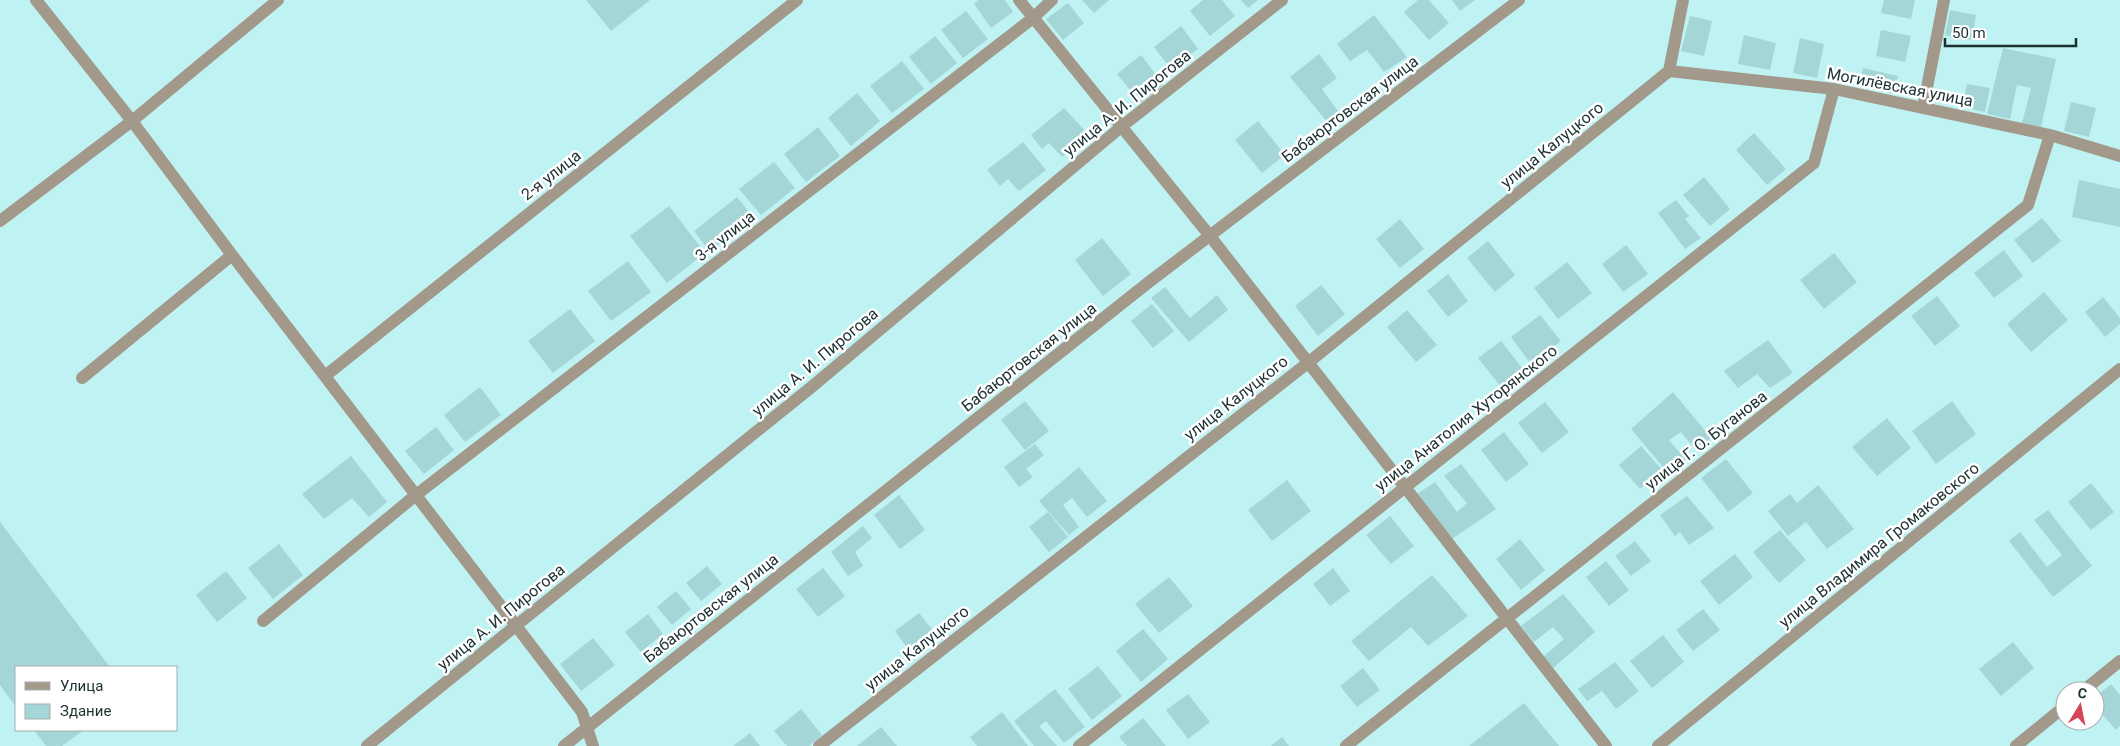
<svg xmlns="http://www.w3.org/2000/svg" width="2120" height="746" font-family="Roboto,sans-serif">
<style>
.building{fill:#a5d6d7}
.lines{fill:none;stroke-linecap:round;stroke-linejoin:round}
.street{stroke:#a3998b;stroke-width:12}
.labels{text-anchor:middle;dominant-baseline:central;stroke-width:5;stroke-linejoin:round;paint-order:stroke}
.street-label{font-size:16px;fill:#1d3132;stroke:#fff}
</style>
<rect width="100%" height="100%" fill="#bff2f2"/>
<path class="building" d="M586,0h64l-39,31z
M979,0h26l8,12 -22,16 -17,-24z
M1082,0h27l-15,13z
M1203,0h19l13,16 -25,20 -20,-25z
M1241,0h17l-10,8z
M1418,0h11l20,23 -20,17 -25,-28z
M1452,0h23l-15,11z
M1884,0h31l-4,19 -30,-6z
M1068,3l16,20 -21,17 -17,-21z
M1950,10l26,5 -4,25 -27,-5z
M966,11l22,28 -25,19 -22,-28z
M1374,15l33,42 -23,15 -17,-22 -17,11 -13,-17z
M1690,16l22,5 -8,35 -23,-5z
M1181,26l17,23 -27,20 -17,-22z
M1881,30l30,6 -6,26 -29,-6z
M1744,35l32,8 -6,27 -32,-6z
M935,36l22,27 -26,21 -22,-27z
M1800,38l24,6 -7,34 -24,-5z
M2003,48l53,11 -15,68 -19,-4 9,-35 -14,-3 -7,34 -23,-5z
M1319,54l18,24 -15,11 19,26 -12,9 -39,-47z
M1141,55l23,30 -23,18 -24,-29z
M902,61l22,28 -32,24 -22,-27z
M1863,68l35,8 -4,18 -35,-8z
M1967,84l23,4 -5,24 -23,-5z
M857,93l23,28 -29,25 -23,-28z
M2071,102l25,6 -7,29 -25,-6z
M1064,108l25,27 -27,22 -13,-14 -7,6 -11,-14z
M1258,121l27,34 -23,18 -27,-33z
M818,127l22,29 -34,26 -22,-28z
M1754,133l32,36 -19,16 -31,-35z
M1023,142l23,28 -27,21 -11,-12 -8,7 -13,-16z
M774,162l21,26 -34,27 -22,-26z
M1704,177l26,32 -20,17 -27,-31z
M2079,180l41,9v38l-48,-10z
M737,197l16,20 -43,35 -16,-21z
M1676,200l13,16 -4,3 16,19 -16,11 -27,-36z
M669,206l36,47 -38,30 -37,-47z
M2042,218l19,23 -28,22 -19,-23z
M1400,219l24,30 -24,19 -24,-29z
M1102,238l29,36 -28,22 -28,-36z
M1488,241l27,34 -20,17 -28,-34z
M1626,245l22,29 -25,18 -21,-28z
M2004,250l19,26 -29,22 -20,-25z
M1834,253l23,29 -33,27 -24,-29z
M628,261l23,31 -40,29 -23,-30z
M1567,262l25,31 -34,26 -24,-31z
M1448,274l20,27 -20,16 -21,-26z
M1321,285l24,29 -27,22 -23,-30z
M1165,287l25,31 27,-23 11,15 -39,32 -38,-44z
M2044,292l24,28 -37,32 -24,-28z
M1937,296l23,30 -25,20 -24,-30z
M2103,297l17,21v6l-15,13 -20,-25z
M1152,304l22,27 -21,17 -22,-27z
M570,309l25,32 -42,32 -25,-32z
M1407,310l30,35 -21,17 -29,-35z
M1540,315l21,26 -30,23 -20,-27z
M1768,340l25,33 -23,15 -13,-14 -19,14 -14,-17z
M1501,341l26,33 -22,18 -27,-34z
M480,387l21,28 -36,27 -21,-27z
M1673,392l38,46 -15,12 -15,-18 -12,8 17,20 -17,14 -38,-45z
M1025,401l24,30 -24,19 -24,-30z
M1952,401l24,33 -40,30 -24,-33z
M1545,402l24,30 -27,21 -24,-30z
M1887,418l24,30 -34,28 -25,-29z
M436,427l18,23 -30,24 -19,-23z
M1504,432l25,32 -23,18 -25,-32z
M1035,444l9,11 -18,14 7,8 -14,10 -15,-20z
M1641,446l21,24 -22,19 -21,-24z
M351,456l36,46 -18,15 -17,-19 -28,21 -22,-25z
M1726,459l27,34 -25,19 -27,-34z
M1461,464l35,45 -44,30 -35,-45 18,-12 22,30 10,-9 -23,-27z
M1079,467l28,34 -20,16 -15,-19 -9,7 16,22 -10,8 -30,-34z
M1287,480l24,31 -39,30 -24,-31z
M2091,483l23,29 -23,18 -23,-28z
M1818,485l36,44 -27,20 -21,-27 -18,14 -20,-25 22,-17 7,9z
M899,495l26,35 -25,19 -26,-34z
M1687,496l27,32 -25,17 -9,-13 -5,4 -15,-21z
M2048,510l44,56 -39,31 -44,-56 11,-9 27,35 15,-12 -28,-35z
M1048,512l20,25 -19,15 -20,-25z
M1390,516l24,30 -23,18 -25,-29z
M0,522l110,145h-94v40l-16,-22z
M863,526l9,12 -17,14 8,14 -15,10 -17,-24z
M1780,530l26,30 -27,23 -26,-31z
M1520,539l25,31 -24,20 -25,-31z
M1635,541l16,20 -20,15 -16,-20z
M279,544l24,31 -30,24 -25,-31z
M1735,554l18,23 -34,28 -19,-24z
M1606,561l23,29 -20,16 -23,-29z
M707,566l15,18 -21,17 -15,-18z
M823,568l22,28 -27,21 -22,-28z
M1333,568l17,23 -20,15 -17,-22z
M226,571l21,27 -30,24 -21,-27z
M1432,575l36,41 -40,30 -17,-19 -42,34 -18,-20z
M1169,577l24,29 -34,27 -24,-29z
M676,591l15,18 -19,16 -15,-18z
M1563,594l32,38 -42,36 -10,-11 21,-18 -11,-12 -19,15 -13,-16z
M1703,609l17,21 -27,21 -17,-21z
M919,613l19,24 -25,19 -18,-25z
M648,614l15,20 -22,18 -16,-20z
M1143,629l25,30 -27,23 -25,-31z
M1663,635l21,27 -32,26 -22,-27z
M593,638l22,27 -34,26 -21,-27z
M2013,642l21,26 -33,28 -22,-27z
M1615,662l24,29 -23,18 -14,-18 -15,10 -9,-12z
M1098,666l24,30 -30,24 -24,-31z
M1363,668l17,22 -23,17 -17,-21z
M2111,684l9,11v31l-4,4 -21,-24v-9z
M1055,689l30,38 -21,16 -18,-22 -7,5 18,20h-23l-20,-25z
M1188,694l22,28 -22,17 -22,-29z
M1524,703l35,43h-90z
M801,709l21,26 -13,11h-22l-13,-15z
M1002,712l26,34h-51l-7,-9z
M1143,718l23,28h-39l-8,-9z
M881,727l16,19h-40z
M34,730h50l-22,16h-16z
M750,733l10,13h-27z
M1282,737l7,9h-18z"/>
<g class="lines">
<path class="street" d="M36,0l96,121 100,134 350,457 11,34
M1019,0l191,236 396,510
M1669,71l165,18 216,46 70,21
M1669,71l14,-71
M1923,108l21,-108
M0,221l132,-100 146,-121
M325,376l472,-376
M82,378l150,-123
M263,621l153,-126 617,-477 19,-18
M2083,691l37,-30
M367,746l447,-361 307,-258 161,-127
M564,746l585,-464 370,-282
M819,746l490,-384 360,-291
M1079,746l735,-583 20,-74
M1346,746l682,-541 22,-70
M1658,746l462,-377
M2016,746l49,-40"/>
</g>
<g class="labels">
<g class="street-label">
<text transform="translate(1900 87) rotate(11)">Могилёвская улица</text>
<text transform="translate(1127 103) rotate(-39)">улица А. И. Пирогова</text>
<text transform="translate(1350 109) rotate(-37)">Бабаюртовская улица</text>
<text transform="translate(1552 145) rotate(-39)">улица Калуцкого</text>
<text transform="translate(551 175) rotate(-38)">2-я улица</text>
<text transform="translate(725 236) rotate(-38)">3-я улица</text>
<text transform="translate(1029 357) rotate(-38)">Бабаюртовская улица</text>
<text transform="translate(815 362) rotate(-40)">улица А. И. Пирогова</text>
<text transform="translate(1236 398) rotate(-38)">улица Калуцкого</text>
<text transform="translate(1466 418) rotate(-38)">улица Анатолия Хуторянского</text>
<text transform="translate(1706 440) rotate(-38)">улица Г. О. Буганова</text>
<text transform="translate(1879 545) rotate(-39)">улица Владимира Громаковского</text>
<text transform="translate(711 608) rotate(-38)">Бабаюртовская улица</text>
<text transform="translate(501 617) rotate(-39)">улица А. И. Пирогова</text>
<text transform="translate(917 648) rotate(-38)">улица Калуцкого</text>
</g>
</g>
<rect x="15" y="666" width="162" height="65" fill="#ffffff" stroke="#a5adad"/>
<rect x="25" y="682" width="25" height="8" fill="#a3998b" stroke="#a5adad"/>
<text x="60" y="691" font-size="15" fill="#1d3132">Улица</text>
<rect x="25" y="704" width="25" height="15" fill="#a5d6d7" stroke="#a5adad"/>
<text x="60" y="716" font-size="15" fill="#1d3132">Здание</text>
<g transform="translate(2080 706) rotate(10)"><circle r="24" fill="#ffffff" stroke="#a5adad"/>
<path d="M0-4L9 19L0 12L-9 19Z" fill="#d54557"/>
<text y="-8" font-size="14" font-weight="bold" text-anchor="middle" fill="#1d3132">С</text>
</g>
<path d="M1945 38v8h131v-8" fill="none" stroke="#1d3132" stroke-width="2.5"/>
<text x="1952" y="38" font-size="15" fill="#1d3132" stroke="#ffffff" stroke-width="4" paint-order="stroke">50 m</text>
</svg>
